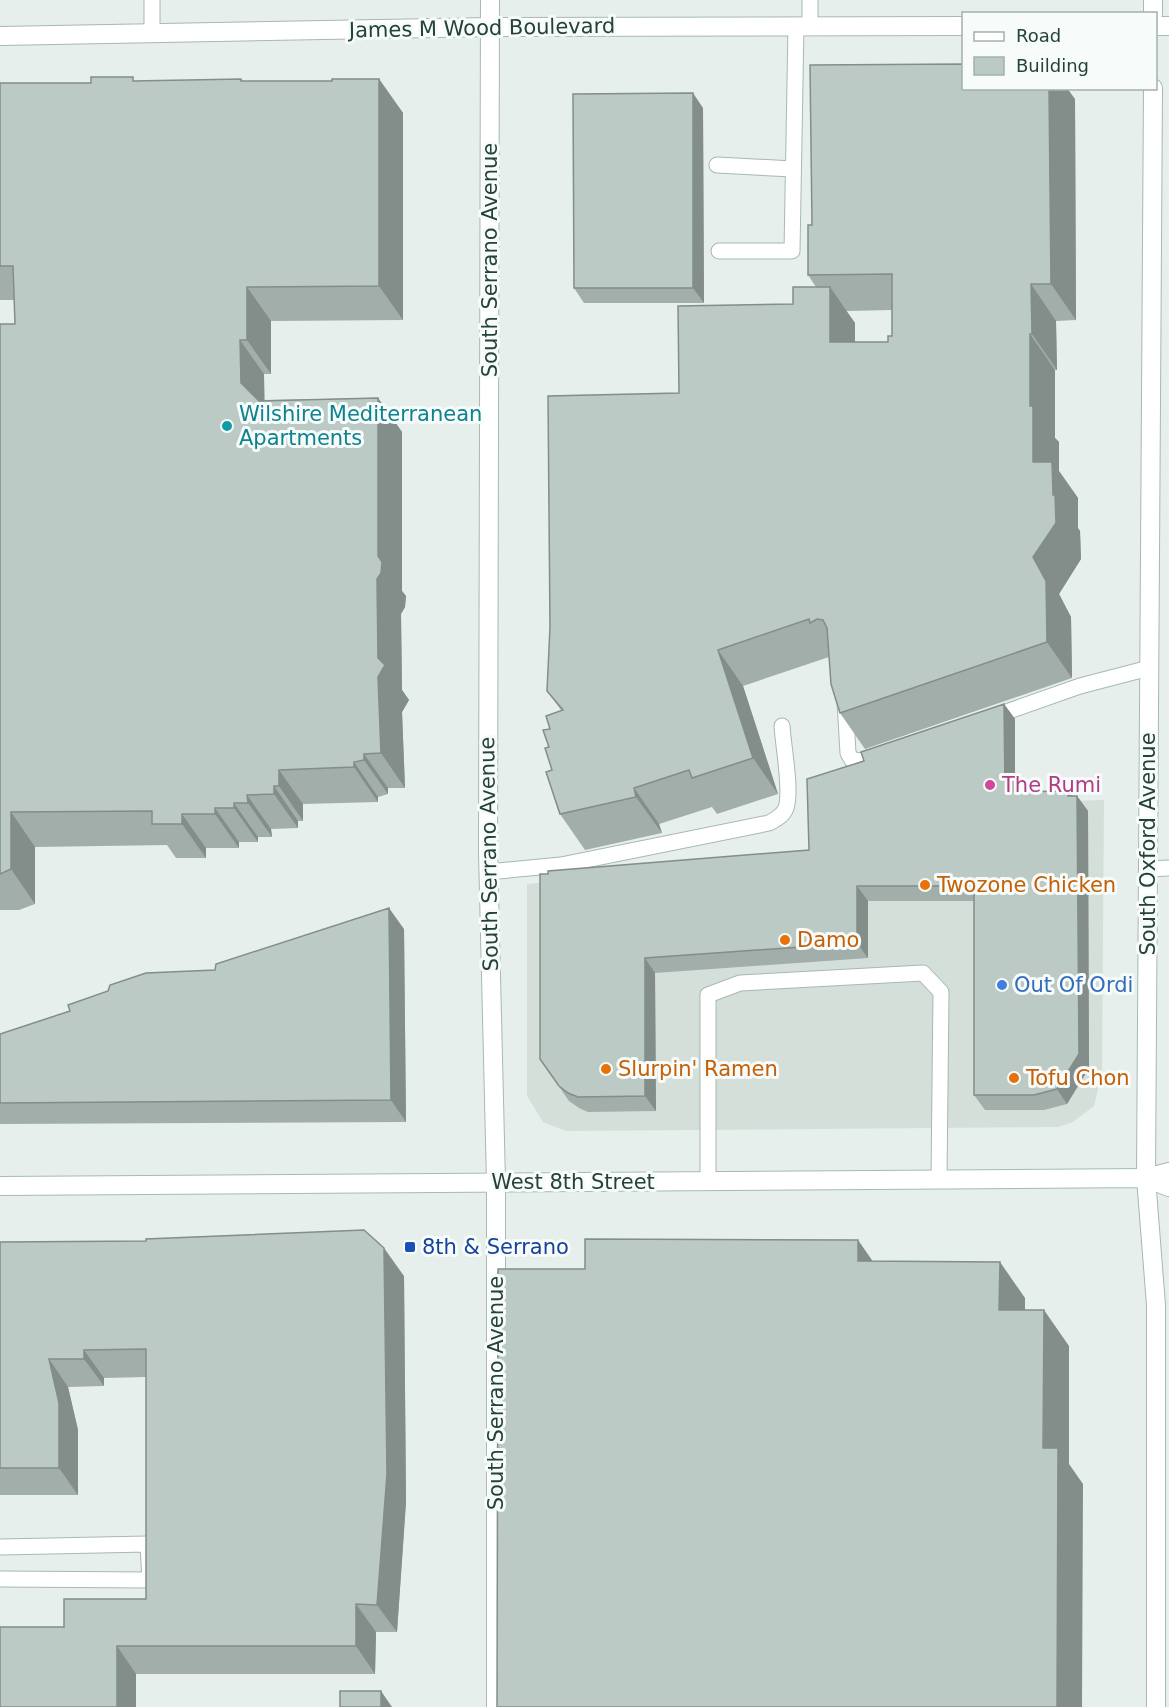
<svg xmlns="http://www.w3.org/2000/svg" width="1169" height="1707" font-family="'DejaVu Sans',sans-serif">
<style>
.built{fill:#d4dfda}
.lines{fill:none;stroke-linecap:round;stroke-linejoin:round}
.service-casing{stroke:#a8b8b2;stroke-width:17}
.minor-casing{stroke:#a8b8b2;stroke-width:20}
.tertiary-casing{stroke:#a8b8b2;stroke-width:20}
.secondary-casing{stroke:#a4bbb3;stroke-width:20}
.service{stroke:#fff;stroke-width:15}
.minor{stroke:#fff;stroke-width:18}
.tertiary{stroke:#fff;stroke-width:18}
.secondary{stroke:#fff;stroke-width:18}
.wall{fill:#a1aea9;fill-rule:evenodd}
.shaded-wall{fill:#838d89}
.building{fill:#bbcac4;stroke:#838d89;stroke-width:1.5}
.culture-dot{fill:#0f9aa8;stroke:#f7fbf9;stroke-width:2}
.hotel-dot{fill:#d1479c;stroke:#f7fbf9;stroke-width:2}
.food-dot{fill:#e8710a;stroke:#f7fbf9;stroke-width:2}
.shop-dot{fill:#3f7fe0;stroke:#f7fbf9;stroke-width:2}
.transit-dot{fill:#1a4fb4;stroke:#f7fbf9;stroke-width:2}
.labels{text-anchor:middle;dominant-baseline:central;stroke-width:6;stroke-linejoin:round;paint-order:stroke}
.street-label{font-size:21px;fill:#24423a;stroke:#f7fbf9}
.culture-label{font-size:21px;fill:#0d838f;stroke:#f7fbf9;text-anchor:start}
.hotel-label{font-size:21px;fill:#b23c85;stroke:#f7fbf9;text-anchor:start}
.food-label{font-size:21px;fill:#c56008;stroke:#f7fbf9;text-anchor:start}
.shop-label{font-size:21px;fill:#366cbe;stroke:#f7fbf9;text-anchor:start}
.transit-label{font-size:21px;fill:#164399;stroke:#f7fbf9;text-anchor:start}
</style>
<rect width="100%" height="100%" fill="#e6efeb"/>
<path class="built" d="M1104,800l-2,273 -8,33 -21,16 -15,5 -492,4 -23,-9 -16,-26v-212l287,-25 -1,-50z"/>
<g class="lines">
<defs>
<path id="service" d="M152,0v33
M810,0v26
M717,165l76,4
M719,251h73l4,-225
M845,702l3,51 4,7 8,1 21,-6
M992,717l88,-31 69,-18
M1148,869l21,-1
M488,872l73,-7 208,-42c7,-4 14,-7 17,-15 6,-17 -3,-63 -4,-82
M708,1181v-186l32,-12 183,-10 18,19 -2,188
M0,1547l148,-3 2,36 -150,-1"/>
<path id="minor" d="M490,0l-2,852 8,330v525
M1153,0v14
M1153,88l-7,1090 10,127v402
M1146,1178l23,-6"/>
<path id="tertiary" d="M1156,26h13
M0,36l491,-9 473,-1"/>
<path id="secondary" d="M0,1186l1146,-8 23,9"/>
</defs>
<use href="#service" class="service-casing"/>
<use href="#minor" class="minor-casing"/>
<use href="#tertiary" class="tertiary-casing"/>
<use href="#secondary" class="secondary-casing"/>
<use href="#service" class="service"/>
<use href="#minor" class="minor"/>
<use href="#tertiary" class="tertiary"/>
<use href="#secondary" class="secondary"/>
</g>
<path class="wall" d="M241,79l1,2h90l47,-2 24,34v207l-132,1v53h-7v26l114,-2 24,34v159l4,5 -1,11 -4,7 1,76 7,10 -7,12 3,76h-17v6l-10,3v5l-75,2v17h-5v7l-27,1 1,8h-14v5h-19v6h-33v10h-30l-9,-13 -132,2v57l-16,6h-19v-586h15l-1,-24h-14v-217h91l45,-2z
M1075,99l1,221 -20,1 1,49h-2v68l4,4v29l19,27v30l2,3 1,28 -22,35 12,23 1,61 -207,71 -25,-36 -11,-56 -86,29 35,108 -61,20 -5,-7 -53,17 3,9 -77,17 -25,-36 -11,-67 1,-18 11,-19 -14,-19 132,-298 137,-106 -8,-12 4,-50zM892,310v26l-4,6h-33v-19l-9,-12z
M703,108l1,195h-120l-10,-15z
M1004,704l11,15v73l54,-1 3,5h5l11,15 1,257 -22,36 -23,6h-59l-11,-15v-194h-106v57l-213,15 1,138 -68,1 -9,-4 -10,-7 -29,-42 8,-185 261,-24 55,-89z
M404,929l2,193 -406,2v-90l70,-23 145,-41z
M0,1242l404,34 2,226 -9,130h-21l-1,42h-239v33l-72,-80 82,-28v-222l-42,1v8l-36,1 10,43v65h-78z"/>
<path class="shaded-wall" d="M379,79l24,34v207l-24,-34z
M1049,88h18l8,11 1,221 -25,-36z
M693,93l10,15 1,195 -11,-15z
M1031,284l25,37 1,49 -25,-36z
M247,287l24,34v53l-24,-34z
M830,287l25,36v55l-25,-36z
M1030,334l25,36v68l4,4v29l19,27v30l2,3 1,28 -22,35 12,23 1,61 -25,-36 -14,-85 -3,-151z
M240,340l24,34 1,43 -24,-34z
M378,398l24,34v159l4,5 -1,11 -4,7 1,76 7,10 -7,12 3,76 -24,-35 -3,-76 -1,-98 1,-23z
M718,650l25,36 35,108 -25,-36z
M1004,704l11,15v88l-10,-15z
M364,754l24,34v6l-24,-34z
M354,762l24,35v5l-24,-35z
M279,770l24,34v17l-24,-35z
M274,786l24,35v7l-24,-34z
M634,788l25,36 3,9 -26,-36z
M1069,791l8,12v-7l11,15 1,257 -22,36 -10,-15z
M247,795l24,34 1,8 -24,-34z
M234,803l24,34v5l-24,-34z
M215,808l24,34v6l-24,-34z
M11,812l24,35v57l-24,-35z
M182,814l24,34v10l-24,-34z
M857,886l11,15v57l-11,-15z
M389,908l15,21 2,193 -15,-22z
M645,958l10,15 1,138 -11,-15z
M858,1240l25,36 -25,-15z
M384,1248l20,28 2,226 -9,130 -20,-27z
M1000,1262l25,36v48l-26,-36z
M1044,1310l25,36v118l14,20 -1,223h-25l-14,-259z
M84,1350l20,28v8l-20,-27z
M49,1359l19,28 10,43v65l-19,-27z
M356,1604l20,28 -1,42 -19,-28z
M117,1646l19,28v33h-19z
M381,1691l11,16h-11z"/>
<path class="building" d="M963,64v24h86l2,196h-20l1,50h-2v72h3v56h19l1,33h2l1,28 -23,34 13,24 1,61 -207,71 -9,-29 -4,-56 -4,-8 -6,-1 -7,4 -1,-4 -91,31 35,108 -61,20 -3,-8 -55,18 2,9 -76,17 -14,-42 6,-2 -7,-22 4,-1 -6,-17 7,-1 -4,-13 17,-6 -16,-19 3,-64 -2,-231 131,-3 -1,-87 115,-2v-17h37v55h58v-6h4v-62l-84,1v-50h4l-2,-160z
M91,77h42v4l108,-2v2h91v-2h47v207l-132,1v53h-7l1,43 18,18 119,-3v158l4,6 -1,11 -4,6 1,79 7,7 -7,12 3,76 -17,1v6l-10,2v5l-75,3v16h-5v8l-27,1 1,8h-14v5h-19v6h-33v10h-30v-13l-141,1v57l-11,5v-550h15l-2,-58h-13v-183h91z
M693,93v195h-119l-1,-194z
M1004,704l1,88 64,-1 -1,5h9l2,258 -22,35 -23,6h-60v-209h-117v57l-212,15v138l-67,1 -10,-4 -9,-7 -19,-27v-185h8v-3l261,-21 -2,-71 57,-18 -3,-9z
M389,908l2,192 -391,3v-69l70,-23 -2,-6 40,-14 2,-6 36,-12 69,-3 1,-6z
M364,1230l20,18 3,226 -10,131 -21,-1v42h-239v61h-117v-80h64v-28h82v-250l-62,1v9h-35l10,44v65h-59v-226l146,-1v-2z
M585,1239l273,1v21l142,1 -1,48h45l-1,138h15l-1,259h-560l1,-438h87z
M340,1691h41v16h-41z"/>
<circle class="culture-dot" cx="227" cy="426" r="6"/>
<circle class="hotel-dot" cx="990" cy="785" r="6"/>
<g class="food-dot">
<circle cx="925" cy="885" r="6"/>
<circle cx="785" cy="940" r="6"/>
<circle cx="606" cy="1069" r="6"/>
<circle cx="1014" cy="1078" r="6"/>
</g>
<circle class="shop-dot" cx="1002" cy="985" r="6"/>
<rect class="transit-dot" x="404" y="1241" width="12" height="12" rx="3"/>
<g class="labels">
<g class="street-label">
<text transform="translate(482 28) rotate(-1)">James M Wood Boulevard</text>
<text transform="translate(490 260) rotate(-90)">South Serrano Avenue</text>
<text transform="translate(1148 844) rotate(-90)">South Oxford Avenue</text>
<text transform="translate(489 854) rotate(-91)">South Serrano Avenue</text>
<text x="573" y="1182">West 8th Street</text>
<text transform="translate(496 1393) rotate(-90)">South Serrano Avenue</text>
</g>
<g class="culture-label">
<text x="239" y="414">Wilshire Mediterranean<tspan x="239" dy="24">Apartments</tspan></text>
</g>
<g class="hotel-label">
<text x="1002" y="785">The Rumi</text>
</g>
<g class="food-label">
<text x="937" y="885">Twozone Chicken</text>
<text x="797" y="940">Damo</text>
<text x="618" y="1069">Slurpin' Ramen</text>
<text x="1026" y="1078">Tofu Chon</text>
</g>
<g class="shop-label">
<text x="1014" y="985">Out Of Ordi</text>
</g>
<g class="transit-label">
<text x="422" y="1247">8th &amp; Serrano</text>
</g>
</g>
<rect x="962" y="12" width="195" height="78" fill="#f7fbf9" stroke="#a3b1ad" stroke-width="1.5"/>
<rect x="974" y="32" width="30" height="9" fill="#ffffff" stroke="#a3b1ad" stroke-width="1.5"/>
<text x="1016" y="42" font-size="18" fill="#24423a">Road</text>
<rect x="974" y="57" width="30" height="18" fill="#bbcac4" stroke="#a3b1ad" stroke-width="1.5"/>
<text x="1016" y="72" font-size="18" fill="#24423a">Building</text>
</svg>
